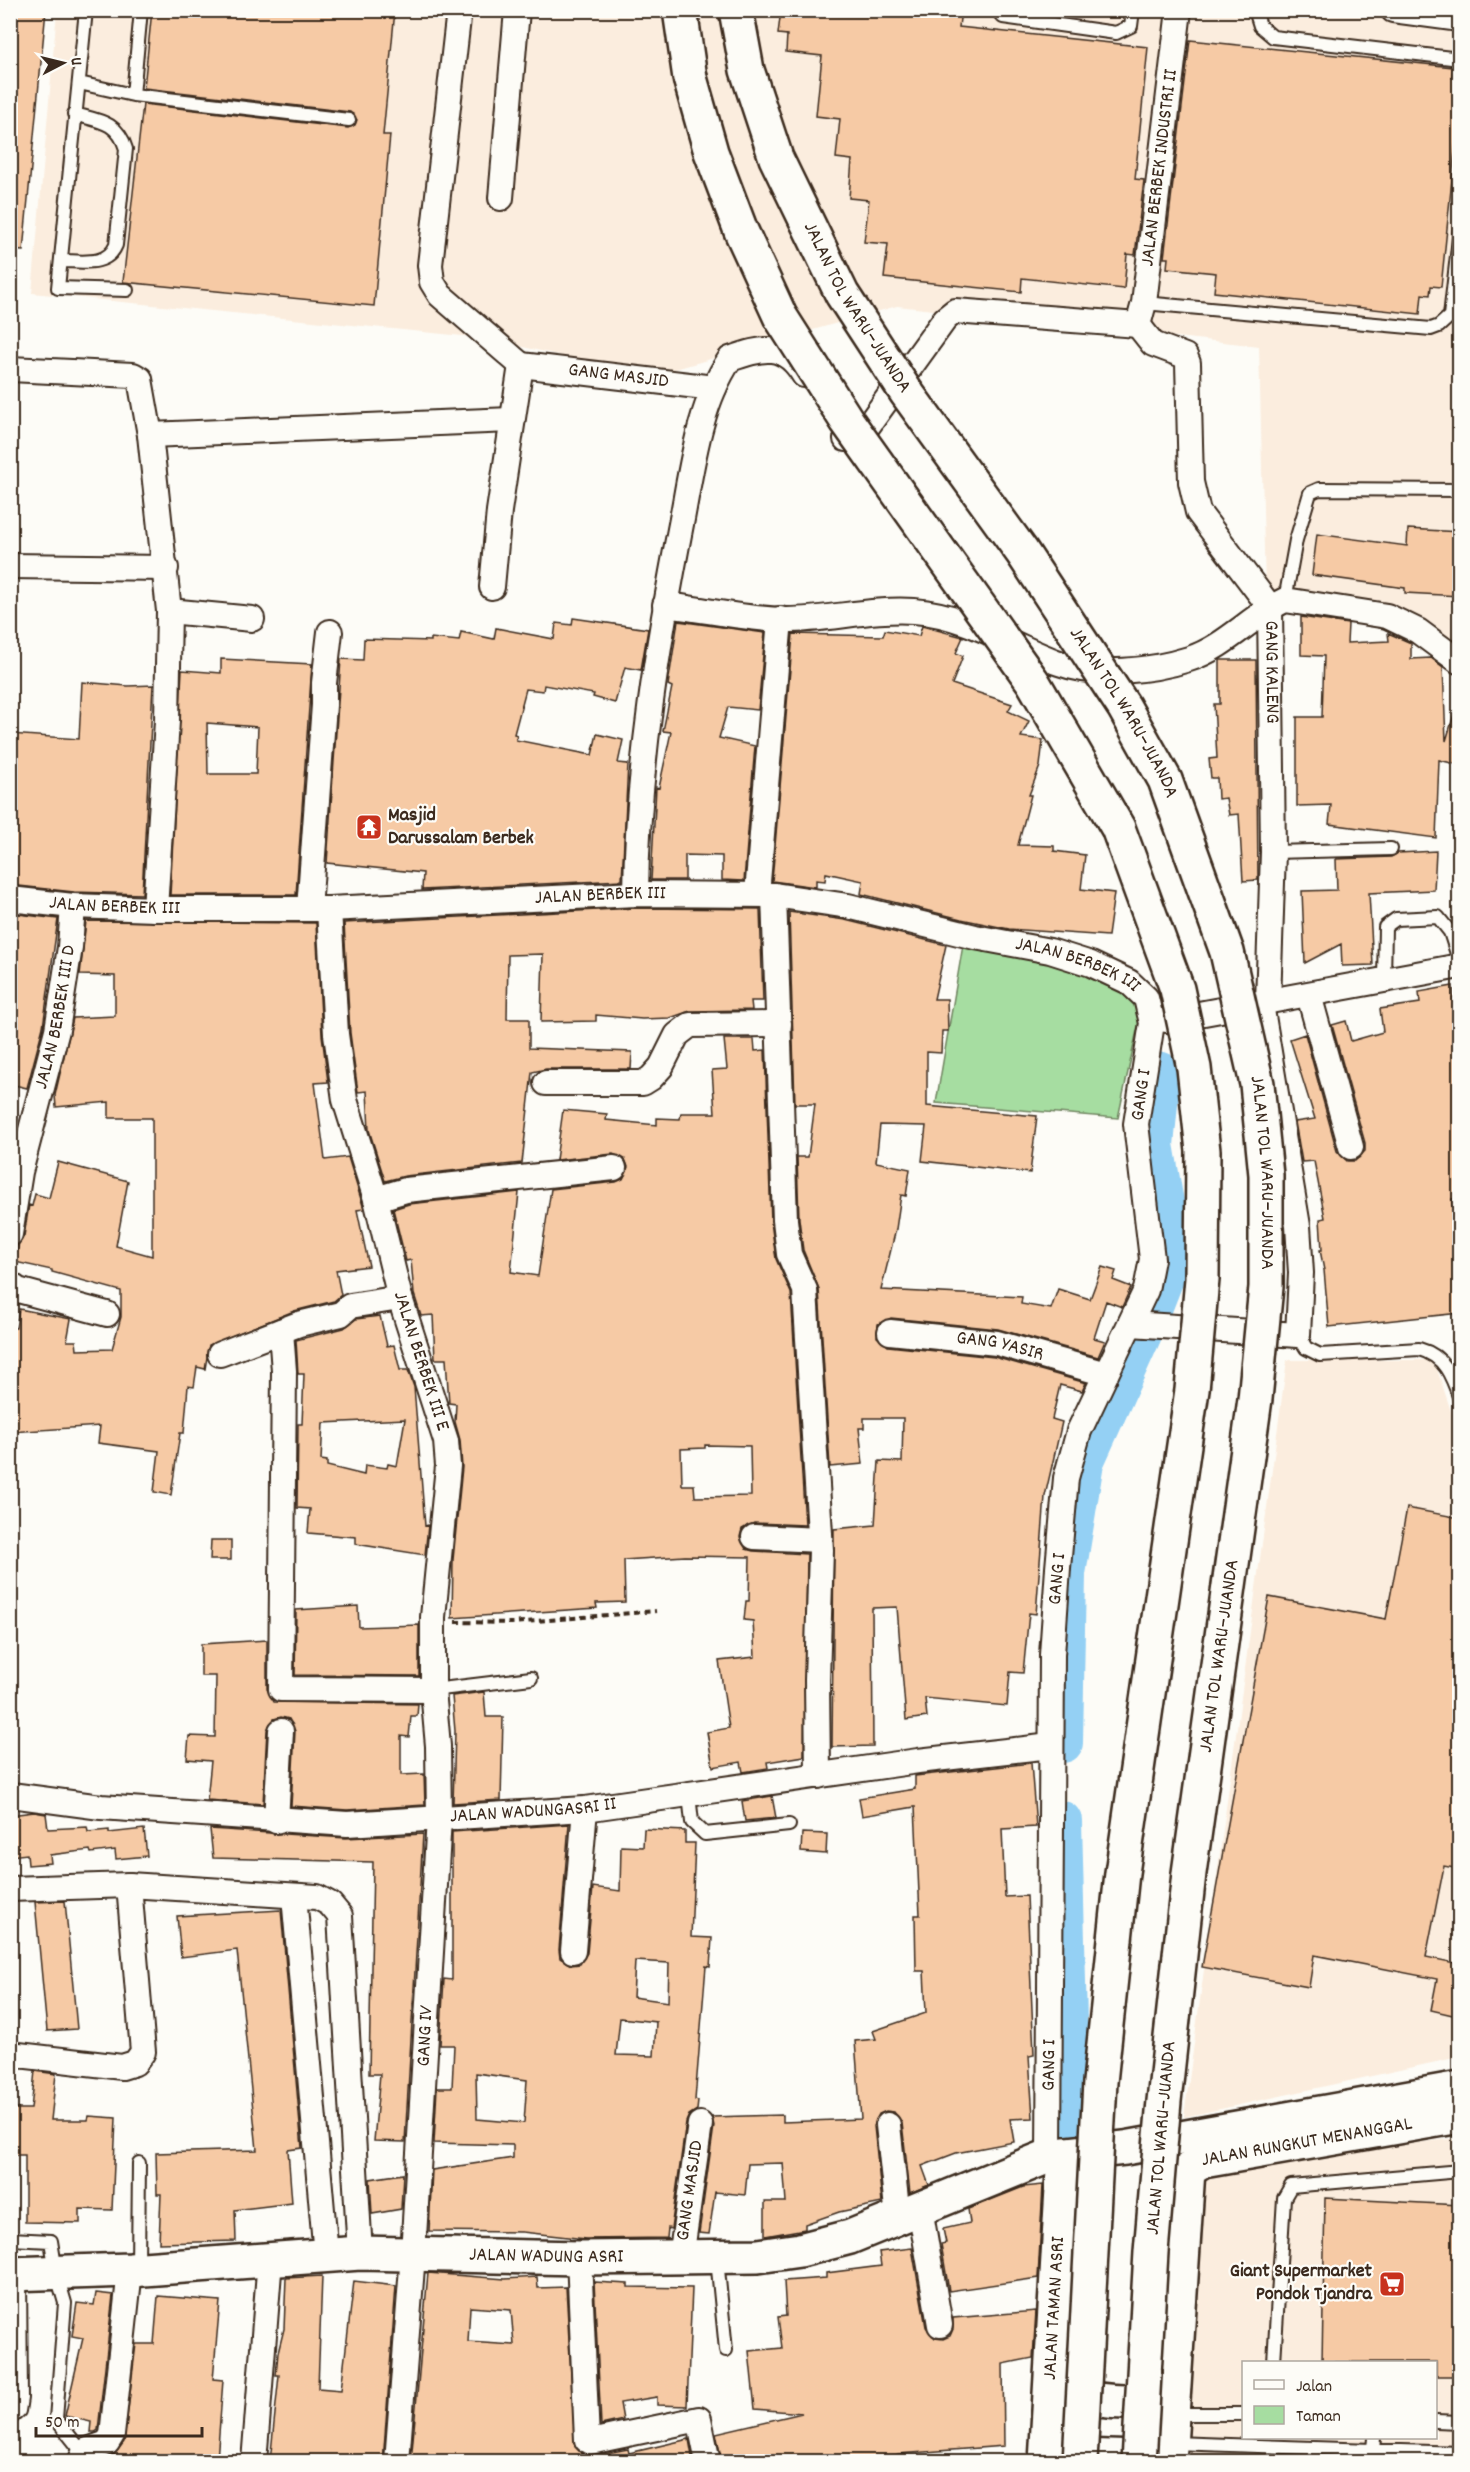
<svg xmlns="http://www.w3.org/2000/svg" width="1470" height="2472" font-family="Dekko,sans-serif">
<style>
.built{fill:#fbedde;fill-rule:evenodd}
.green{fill:#a6dda1;stroke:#708460;stroke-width:1.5}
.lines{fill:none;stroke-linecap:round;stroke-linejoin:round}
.river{stroke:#94d0f4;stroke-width:40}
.building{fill:#f6caa5;stroke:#3b2a1e;stroke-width:1.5;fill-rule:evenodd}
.service-casing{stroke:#3b2a1e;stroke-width:16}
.minor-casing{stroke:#3b2a1e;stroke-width:28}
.secondary-casing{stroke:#3b2a1e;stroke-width:38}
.motorway-casing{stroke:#3b2a1e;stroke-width:38}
.path{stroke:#3b2a1e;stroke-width:4;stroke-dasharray:6 4.5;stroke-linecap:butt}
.service{stroke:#fdfcf7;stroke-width:12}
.minor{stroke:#fdfcf7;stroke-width:24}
.secondary{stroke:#fdfcf7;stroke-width:33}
.motorway{stroke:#fdfcf7;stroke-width:33}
.motorway-bridge-casing{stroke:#3b2a1e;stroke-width:38;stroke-linecap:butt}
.motorway-bridge{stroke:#fdfcf7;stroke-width:33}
.labels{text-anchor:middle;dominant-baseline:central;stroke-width:4.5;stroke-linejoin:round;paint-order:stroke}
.street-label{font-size:20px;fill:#3b2a1e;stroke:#fdfcf7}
.poi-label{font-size:20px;font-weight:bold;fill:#3b2a1e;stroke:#fdfcf7;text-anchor:start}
</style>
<rect width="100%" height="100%" fill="#fdfcf7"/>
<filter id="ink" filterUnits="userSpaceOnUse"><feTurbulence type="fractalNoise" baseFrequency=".0167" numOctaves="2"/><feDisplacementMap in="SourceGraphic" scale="12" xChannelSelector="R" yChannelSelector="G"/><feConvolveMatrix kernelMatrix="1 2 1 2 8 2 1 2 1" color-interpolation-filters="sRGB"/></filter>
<g filter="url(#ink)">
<path class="built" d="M57,11h1402v637l-194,-57 -6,-245 -362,-40 -246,70 -168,-38 -451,-45z
M1287,1360h147l26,78 -1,619 -275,60z
M1459,2138v323l-288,1 6,-293zM1244,2362h192v76h-192z"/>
<path class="green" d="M963,945l123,22 48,31 5,23 -21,97 -182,-15z"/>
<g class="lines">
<path class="river" d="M1063,1743l3,-170 18,-111 58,-128 31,-79 -19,-110 7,-73
M1062,1821l8,320"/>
</g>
<path class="building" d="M10,10h36l-23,241 -13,-1z
M152,10h243l-12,125h7l-16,171 -251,-24 20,-178 205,24 7,-3 2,-5 -7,-8 -206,-24z
M781,10h180l-2,17 189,20 -13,132 9,1 -9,75 -8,-1 -3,35 -102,-11 -1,14 -137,-14 4,-34 -24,-2 5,-42 -20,-2 3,-38 -16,-2 4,-39 -24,-3 6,-60 -36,-4 1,-17 -9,-1z
M1190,40l263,27 -1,10 8,1v23l-19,186 -10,-1 -1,9 -8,-1 -2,20 -206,-22 2,-19 -49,-5 1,-10h-4z
M1408,529l52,3v64l-55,-3v-5l-93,-13 5,-41 90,12z
M1301,617l47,7 -1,19 42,-2 -1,-8 23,10v16l20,-1 12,9 3,74 9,-30 5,1v53l-21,-5 -3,78 -107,-14 2,-19 -34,1v-89h25l2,-61 -23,-1z
M573,618l75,11 -7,41 -16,-3 -10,36 -22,-6 1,-3 -50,-9 -1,6 -17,-2 -12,45 3,1 -1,5 76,15 5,-21 26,6 -5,23 10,1 -6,116 -200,10 1,-17 -96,-10 14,-204 22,1 1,-21 67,2v-3l28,3 2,-9 33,7 2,-11 58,11 2,-16 16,2z
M678,621l87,12 -7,77 -30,-3 -9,31 36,8 -11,135 -22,-1v-24l-37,-1v25h-34l5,-93 3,1 12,-56 -8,-1 9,-44 -4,-2z
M922,626l41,11 -7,16 7,3 -11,28 60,20 -4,7 21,10 -8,16 22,3 -3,26 -11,29h2l-13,50 36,1v5l31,4 -4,34 33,4 -6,43 -99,-7 -48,-10 -100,-25 2,-13 -37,-8 -1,8 -9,-1v7l-44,-6 21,-247 90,2 2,-6 34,6z
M221,659l91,5 -16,231h-126l12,-225 39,3zM207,723l51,4 -2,47h-48z
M1220,660h36l2,220 -15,1 -4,-67 -10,1 -3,-17 -8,1 -1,-21h-6l-2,-19 8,-1 -3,-54h6z
M82,682l46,4 25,-1 -11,209 -68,-2 -64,-7v-151l69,5z
M1436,851l-2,39 -65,3 4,72 -31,1 -1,-22 -36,19 -3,-72 35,-1 -1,-31 55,-2 7,-4z
M636,908l124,1 3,92h-12l1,9 -62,1 -20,7 -28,1 -46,-4v6l-55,1 2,-68 -35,1 -1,64h22v29l103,4 -1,17h-85l-14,3 -10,91 -117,13 -20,5 -16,-51 -2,-39 -9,1 -8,-59 -6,-110z
M789,912l56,8 101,25 -12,54h13l1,32h-6l-1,22 -14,-1v54l110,10 -7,57 -108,-12 4,-35 -46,-1 -4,37 34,7 -4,27 -5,-1 -5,34 -15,61 141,7 -1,7 30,5 7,-20 32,10 12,-32 14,4 -3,9 18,7 -9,20 -16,-6 -12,37 11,3 -7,16 -100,-28 -107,-11 -13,6 -1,13 11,9 106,11 92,26 -4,8 -22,-6 -8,34 10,3 -17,74 -9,118 -7,-1 -6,60 -13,-1 -3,34 -82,-8 2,19 -21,3 -9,-113 -25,1 1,138 -41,1 2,-218 41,-4 4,-64 23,1 1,-44h-39v10h-5l4,36 -33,3 -11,-178 -16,-39 -4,-31 -2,-62h11l7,-53h-20z
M10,913l48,6 -15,108 -16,61 -17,-4z
M86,921l230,2 6,112 6,47 -13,1 10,77 23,-3 16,52 -7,1 12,56 -33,4 5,25 -7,6 -40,10 -85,34 -4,24 -8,-2 -3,20 -6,-1 -4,47h-4l-9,62 -17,-3 5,-41 -61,-8 2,-17 -90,6v-104h6l3,-19 52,10 -4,22h9l1,9 35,-1 9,-32v-26l-69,-19v-2l-37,-8 3,-17 6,-9 5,-31 3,1 3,-12 14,4 9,-36 70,19 -12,65 36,10v-138h-43v-16l-53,5 -1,-12 18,-77 42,-2v-40l-35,-1z
M1453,986l2,68h5v144l-8,1 3,43h5v71l-131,14 -5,-57 -4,-20h2l-2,-31 5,-1 -11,-57 -12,1 -7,-40 20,-3 -25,-80 15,-5 32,117 10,10h8l10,-10v-8l-33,-118 14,-4 5,20 32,-9 -3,-23 40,-6 -1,-11z
M724,1039h30l1,12 10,-1 6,172 5,37 15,34 14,232 -51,-2 -12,6 -2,8 6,12 7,2 54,3 -3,202 -37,6 1,6 -25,4 -2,-10 -28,5 -6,-35 22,-4 -10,-67 36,-4 -2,-36 -9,-1 2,-19h3l1,-44 -65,-1 -61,4 1,42 -29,1 1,5 -145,10 1,-58 9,-93 -2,-27 -5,-18 1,-18 -7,-1 -3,-44h-11l-2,-44 -12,1 -7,-22 -3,-34 -5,1 -13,-52 16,-5 110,-12 -8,80 27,4 13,-87 65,-7 7,-3 5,-12 -3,-8 -12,-5 -57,6 7,-50 44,4 -1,6 51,5v-7l23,1 1,-6h34l-3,-43 15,-1zM705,1445l45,1 1,50 -56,1 -1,-12h-12l-1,-36 24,-1z
M380,1316l7,30 7,-1 6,25h8l6,17 11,139 3,-1 -3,30 -69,-11v-7l-48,-4 2,-24 -13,-1 1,-84h4l2,-50h-6l-2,-34 48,-12 12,-9zM405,1419l-8,47 -9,-2 -1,4 -22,-3 -1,10 -37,-9v-5l-6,-1 2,-37z
M1407,1508l53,10v351l-16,-3 -18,91 34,7 -3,52 -26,-6 6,-31 -123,-24 -5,32 -107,-20 67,-370 117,22z
M211,1540h20v20h-21z
M358,1606l1,21 60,-2v51l-124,-1 1,-65z
M267,1640v49l7,13 144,2 -1,12h-6l-2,21 -8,-1v39l23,-1 1,31 -78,5 -56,-4 4,-75 -6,-12 -8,-2 -7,2 -7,11 -4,74 -56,-4 4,-39 -24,-2 2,-23 26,1 1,-61h-15v-32z
M484,1692l2,25h17l-2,83 -48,3 2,-72 -3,-35z
M1031,1763l5,64 -34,2 3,68 22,-1 7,159 -5,1 4,62 -23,1 4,23 -58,11 -34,13 7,19 -19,8 -8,-70 -8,-11 -8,-1 -7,3 -5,12 8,77 -43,9 -34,12v5l-40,7v-34h21l-3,-39 -35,1 -3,31 -30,-3 -6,42 -10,-1 15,-107 -2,-9 71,-2v7l78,-3 -6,-78 21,-2 -3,-8 53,-18 -2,-42h-8l-1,-56h5l-5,-108 -53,9 -3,-18 56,-9v-13z
M772,1796l4,22 -31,3 -3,-20z
M34,1812l12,2 2,15 39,-2 1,5 21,-2v3l35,-4 3,27 -31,3 -1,-9 -24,3 -1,-3 -40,5 1,8 -23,2 -1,-11 -17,2v-41z
M569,1824l-10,126 1,8 11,7 9,-1 7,-11 6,-66 27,4 1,-45 22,1 1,-18 41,2v12h10l-4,94 21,1 -2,29 -4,-1 -11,134 3,1 -1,9 -8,5 -3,7 -15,107 -3,-1 -1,10 -81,1 -64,-7 -93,-1 3,-61 81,-12v-13l-79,-2 3,-55h15l2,-43h-14l4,-66 8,1v-148zM635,1961l34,2 -1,39 -35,-5zM620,2018l36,4 -2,34 -38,-1zM476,2073l51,7 -3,43 -47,-4z
M210,1829l136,9 77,-4 -18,308 -31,-1 6,-67h-11l4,-212 -160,-4z
M802,1833l25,1 -1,20 -25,-2z
M65,1901l12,128 -30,2 -12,-129z
M281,1910l21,238 -14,2 4,53 -57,7 1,31 -77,2 2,-49h-4l-1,-41 101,-3 -20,-200 -56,7 -4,-41z
M35,2071l21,3 -5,46h37l1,-4 27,2 -4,92 -32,-1v14l-55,-1v-67h-15v-46h21z
M403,2174l-2,35 -29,5 -2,-35z
M1043,2185l-5,93 -89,13 -8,-47 5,-1 -3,-14 27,-6 -2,-14 55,-22z
M1325,2198l135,7v171h-24v-14h-114z
M912,2248l14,79 9,11 8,1 7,-3 3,-7v-11l83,-7 -3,47 -30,6 1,82 -105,8 -36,8h-141l-6,-29 86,-20 -47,-4 -6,-58 33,-3 -4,-31 8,-1 -2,-35 42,-3v-5l55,-7 -2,-14z
M428,2273l77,6 32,-2 1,11 28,-1 9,160 7,7 10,2 36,-7 1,4 60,-14 4,23h-282zM470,2307l41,3 3,35 -46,-3z
M322,2276l-4,112 23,2 13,-109 42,5 -13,176h-113l9,-87h-3l2,-22 6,-24 2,-51z
M594,2282l34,2v3l64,1 -5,118 -30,-1v-8l-37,6 3,17 -22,5z
M96,2293l17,2 -15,135 -3,2h-5l1,-10 -26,-6 18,-78 -11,-2 5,-33 17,2z
M158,2296l62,5 -7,78 10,1 -6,80 -119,2 15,-6 11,-14 12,-98h18z"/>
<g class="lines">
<defs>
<path id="service" d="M86,10l-28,278 69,2
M997,10l6,7 113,16 15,-7 2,-16
M1255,10l5,16 13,11 187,22
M79,83l54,12 216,25
M133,95l8,-85
M61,261c20,0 46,6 55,-16l10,-96c-8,-27 -26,-28 -52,-35
M1144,303l287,26 8,-3 11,-10 10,-87
M1285,600l11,-60 14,-47 9,-4 141,1
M1273,852l118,-3
M1384,980l1,-53 11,-8 42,-2 12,15 10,31
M1298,1335l8,13 14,7 99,-6c26,7 33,27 41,50
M433,1690l98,-12
M689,1795l3,27 13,12 84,-9
M10,2239l41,2 5,31 9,31 -9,116 27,34
M717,2259l9,91
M138,2267l1,-104
M1274,2362l10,-164 7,-12 169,-15
M1172,2414h72
M10,2419l9,-8 2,-13 -1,-124
M1436,2421l24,1
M1173,2443l287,10
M1373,2450l1,-12"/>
<g id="minor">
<path d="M459,10l-29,255 2,17 8,13 81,70"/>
<path d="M1393,10l67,9"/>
<path d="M501,198l16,-188"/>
<path id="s1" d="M1138,325l15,19 32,12 3,7 3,119 7,30 72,95 3,245 -5,150"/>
<path id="s2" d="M1138,325l6,-22 35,-293"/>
<path id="s3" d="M521,365l193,23"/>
<path d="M10,369l123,6 7,4 10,56 361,-15"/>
<path d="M150,435l19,176 -2,110 -12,188"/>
<path d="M846,439l7,1 9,-6 83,-115 10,-8 183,14"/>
<path d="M10,566l156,2"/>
<path d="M492,587l7,-76 22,-146"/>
<path d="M665,605c37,4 86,15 122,15 42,0 85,-12 127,-9 54,4 96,34 145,52 38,14 92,8 130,-4 37,-12 62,-43 96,-59l102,16 31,15 42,31"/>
<path d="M169,611l83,8"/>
<path d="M636,894c1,-125 22,-252 46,-375 10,-53 17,-114 48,-160 33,-12 54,-17 74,16"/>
<path d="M757,894l23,-275"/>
<path d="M774,895l11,325 4,34 16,36 16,260 -4,130 1,96"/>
<path id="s4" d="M10,899l63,7 82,3h174l307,-15 138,1 74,11 127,31 75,14 41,13 38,18 17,16 6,25 -16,101 16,135 -6,31 -67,141 -13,47 -8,90 -6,87 -3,501"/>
<path d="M309,909l15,-204v-22l6,-51"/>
<path id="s5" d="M329,909l7,125 9,66 31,99 24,99 46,143 2,25 -15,151v73l5,56 1,72 -26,436 -16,208"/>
<path d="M1309,995l42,152"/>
<path d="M1166,1020l294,-54"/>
<path d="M546,1083h97l8,-5 10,-11 16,-32 13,-10 89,-1"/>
<path d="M376,1199l30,-9 208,-22"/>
<path id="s6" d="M10,1234l10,-62 37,-142 13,-83 3,-41"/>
<path d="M10,1284l8,6 89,24"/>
<path d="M1131,1324l167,11 3,-62 -3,-47 -37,-222"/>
<path d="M281,1331l3,40 -3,318 152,1"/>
<path id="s7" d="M890,1332l107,11 109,31"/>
<path d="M220,1354l79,-30 42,-10 9,-8 50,-8"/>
<path d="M754,1537l66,3"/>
<path id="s8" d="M11,1795l90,12 246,17 238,-15 333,-48 133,-15"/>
<path d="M276,1821l5,-90"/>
<path d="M10,1889l119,-4 188,12 13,7 10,12 20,337"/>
<path d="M294,1896l32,359"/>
<path d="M573,1951l12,-142"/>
<path d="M10,2054l112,13 13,-4 8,-11 -14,-167"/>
<path d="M888,2125l10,93"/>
<path d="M920,2208l20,117"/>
<path d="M579,2258l8,182 3,2 109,-23 9,43"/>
<path id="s9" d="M681,2258l19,-134"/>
<path d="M80,2462l5,-11 22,-8 5,-8 18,-165"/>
<path d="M254,2462l16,-203"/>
</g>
<g id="secondary">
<path id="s10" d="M1188,2170l15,-9 257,-45"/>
<path id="s11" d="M10,2274l120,-4 230,-17 219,5 179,-2 42,-6 50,-13 199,-81 76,-8 335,-60"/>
<path d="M1057,2388c38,16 73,17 114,9"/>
<path d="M1051,2455l116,4"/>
<path id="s12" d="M1046,2462l18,-308"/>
<path d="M1169,2462l19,-292"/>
</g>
<path id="motorway" d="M680,10l10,68"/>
</defs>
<use href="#service" class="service-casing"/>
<use href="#minor" class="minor-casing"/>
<use href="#secondary" class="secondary-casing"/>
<use href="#motorway" class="motorway-casing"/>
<path class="path" d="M455,1622l57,1 144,-12"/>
<use href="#service" class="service"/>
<use href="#minor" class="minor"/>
<use href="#secondary" class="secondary"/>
<use href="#motorway" class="motorway"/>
<defs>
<g id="motorway-bridge">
<path id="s13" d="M736,10l11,60 29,88 66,136 64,98 116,160 102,155 41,73 62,172 30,132 9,91v112l-11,112 -66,474 -25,228 -13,151 -12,210"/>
<path d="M690,78l21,74 30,79 39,85 67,105 186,261 85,146 59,161 17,79 9,83 -1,128 -10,111 -70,483 -22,209 -20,380"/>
</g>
</defs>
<use href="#motorway-bridge" class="motorway-bridge-casing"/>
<use href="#motorway-bridge" class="motorway-bridge"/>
</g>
</g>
<defs>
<symbol id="temple-square" viewBox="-11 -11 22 22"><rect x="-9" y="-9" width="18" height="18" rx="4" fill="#c8321e" stroke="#fdfcf7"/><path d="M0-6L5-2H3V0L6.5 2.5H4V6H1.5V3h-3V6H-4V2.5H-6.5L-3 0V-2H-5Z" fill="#fff"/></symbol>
<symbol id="supermarket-square" viewBox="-11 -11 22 22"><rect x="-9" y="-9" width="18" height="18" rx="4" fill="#c8321e" stroke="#fdfcf7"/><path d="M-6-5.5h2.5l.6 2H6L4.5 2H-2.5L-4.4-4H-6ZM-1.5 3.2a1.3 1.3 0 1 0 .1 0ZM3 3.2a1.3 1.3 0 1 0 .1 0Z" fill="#fff"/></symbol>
</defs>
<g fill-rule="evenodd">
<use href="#temple-square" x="354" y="812" width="30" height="30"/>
<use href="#supermarket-square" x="1377" y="2269" width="30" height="30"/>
</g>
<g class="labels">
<g class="street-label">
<text stroke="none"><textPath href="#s2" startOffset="159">JALAN BERBEK INDUSTRI II</textPath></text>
<text stroke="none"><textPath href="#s13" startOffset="324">JALAN TOL WARU–JUANDA</textPath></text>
<text stroke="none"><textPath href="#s3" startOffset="98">GANG MASJID</textPath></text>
<text stroke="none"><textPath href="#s1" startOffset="400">GANG KALENG</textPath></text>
<text stroke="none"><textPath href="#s13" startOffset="810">JALAN TOL WARU–JUANDA</textPath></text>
<text stroke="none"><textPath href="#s4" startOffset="591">JALAN BERBEK III</textPath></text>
<text stroke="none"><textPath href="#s4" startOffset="105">JALAN BERBEK III</textPath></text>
<text stroke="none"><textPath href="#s4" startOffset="1077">JALAN BERBEK III</textPath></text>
<text stroke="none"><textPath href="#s6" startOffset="222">JALAN BERBEK III D</textPath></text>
<text transform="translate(1142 1095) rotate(-82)">GANG I</text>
<text stroke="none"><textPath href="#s13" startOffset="1296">JALAN TOL WARU–JUANDA</textPath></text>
<text stroke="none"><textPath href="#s7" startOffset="111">GANG YASIR</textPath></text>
<text stroke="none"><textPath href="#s5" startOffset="464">JALAN BERBEK III E</textPath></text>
<text transform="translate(1058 1579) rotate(-85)">GANG I</text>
<text transform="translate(1220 1656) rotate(-82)">JALAN TOL WARU–JUANDA</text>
<text stroke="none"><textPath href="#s8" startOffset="524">JALAN WADUNGASRI II</textPath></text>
<text transform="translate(426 2036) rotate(-87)">GANG IV</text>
<text transform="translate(1050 2065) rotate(-89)">GANG I</text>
<text transform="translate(1162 2138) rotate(-85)">JALAN TOL WARU–JUANDA</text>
<text stroke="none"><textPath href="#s10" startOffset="123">JALAN RUNGKUT MENANGGAL</textPath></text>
<text stroke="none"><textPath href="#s9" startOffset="68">GANG MASJID</textPath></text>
<text stroke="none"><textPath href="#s11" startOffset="537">JALAN WADUNG ASRI</textPath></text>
<text stroke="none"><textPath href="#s12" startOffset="154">JALAN TAMAN ASRI</textPath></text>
</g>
<g class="poi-label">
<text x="388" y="816">Masjid<tspan x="388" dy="23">Darussalam Berbek</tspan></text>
<text x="1372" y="2272" text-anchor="end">Giant Supermarket<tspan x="1372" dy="23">Pondok Tjandra</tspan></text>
</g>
</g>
<rect width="1470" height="2472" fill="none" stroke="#fdfcf7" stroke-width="36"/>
<rect x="18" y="18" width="1434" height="2436" fill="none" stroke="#3b2a1e" stroke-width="2" filter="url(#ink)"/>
<rect x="1242" y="2361" width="195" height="78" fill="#fdfcf7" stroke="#afa8a0" stroke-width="1.5"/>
<rect x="1254" y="2380" width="30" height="9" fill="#fdfcf7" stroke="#afa8a0" stroke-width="1.5"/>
<text x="1296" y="2391" font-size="18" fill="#3b2a1e">Jalan</text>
<rect x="1254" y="2406" width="30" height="18" fill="#a6dda1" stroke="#afa8a0" stroke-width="1.5"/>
<text x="1296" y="2421" font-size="18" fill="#3b2a1e">Taman</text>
<g transform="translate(63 63) rotate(83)" stroke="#fdfcf7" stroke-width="4.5" paint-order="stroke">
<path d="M0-4.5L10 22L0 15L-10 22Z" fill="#3b2a1e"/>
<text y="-9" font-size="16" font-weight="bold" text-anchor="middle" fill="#3b2a1e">U</text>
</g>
<path d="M36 2427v9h166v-9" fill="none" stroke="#3b2a1e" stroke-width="3"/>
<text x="45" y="2427" font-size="18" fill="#3b2a1e" stroke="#fdfcf7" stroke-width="4.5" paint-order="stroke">50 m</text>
</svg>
